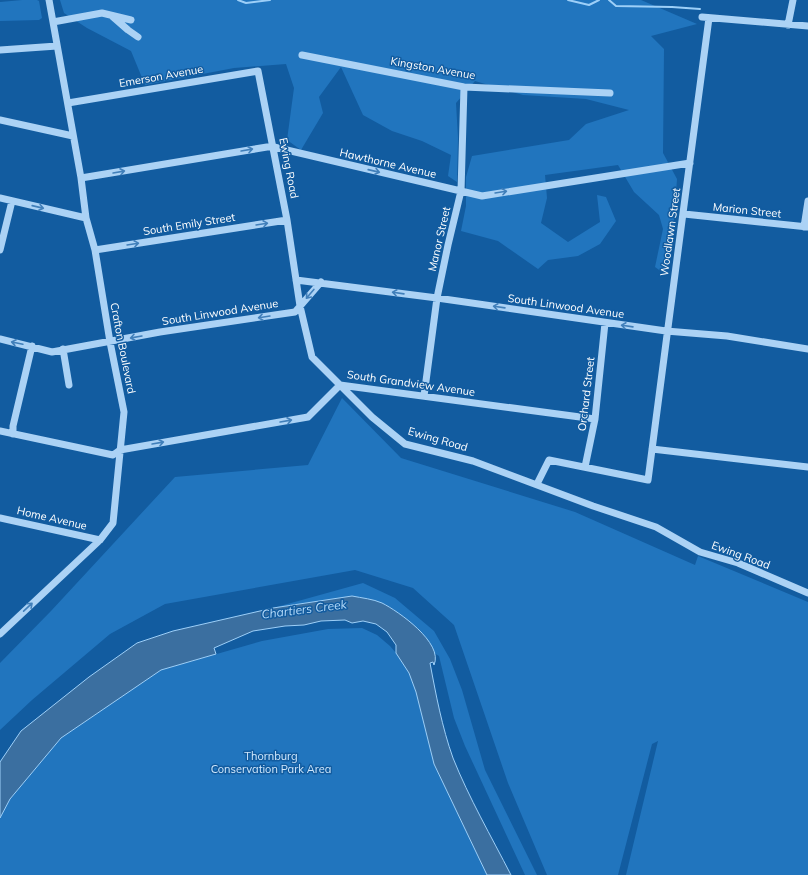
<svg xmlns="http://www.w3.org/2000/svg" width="808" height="875" font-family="Mulish,sans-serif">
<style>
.green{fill:#2175be}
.water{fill:#3b6fa0;stroke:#9dcff8}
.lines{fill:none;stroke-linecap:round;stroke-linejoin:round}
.stream{stroke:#9dcff8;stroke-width:2}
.minor{stroke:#abd2f5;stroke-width:7}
.oneway{stroke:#407fba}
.labels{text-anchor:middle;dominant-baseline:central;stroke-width:3;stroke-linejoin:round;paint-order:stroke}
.street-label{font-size:11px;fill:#fff;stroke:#125ca0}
.park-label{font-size:11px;fill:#d3eafe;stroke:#125ca0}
.water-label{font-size:12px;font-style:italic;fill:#b7dcfb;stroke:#125ca0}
</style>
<rect width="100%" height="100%" fill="#125ca0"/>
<path class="green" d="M22,0h15l2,1 3,17 -3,2 -39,1v-19z
M60,0h581l56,24 -46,12 13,13 -1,104 14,26 -3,43 -8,53 -11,-8 8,-38 -4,-14 -25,-23 -16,-27 -73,10 2,23 -6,25 27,19 32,-20 -3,-27 9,2 10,24 -16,23 -22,12 -30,4 -10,9 -40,-28 -37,-10 5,-25v-29l6,-21 97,-16 17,-16 43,-14 -43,-11 -63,-4 -48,-14 -19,22 2,35 -1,44 -9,-6 3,-21 -29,-14 -30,-10 -29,-16 -22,-48 -22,30 4,16 -22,37 -14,-10 7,-52 -8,-24 -52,4 -89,17 -14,-34 -44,-23 -23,-15z
M342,398l59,60 174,54 120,53 3,-9 110,46v273h-182l32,-134 -6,3 -34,131h-71l-39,-92 -54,-158 -41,-37 -58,-18 -190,34 -55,30 -78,66 -32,30v-67l51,-52 124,-134 133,-12z
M363,583l32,15 39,33 16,28 12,31 23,80 52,105h-12l-60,-129 -11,-28 -15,-62 -5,-3 -5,-10 -77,-47 -79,12z
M362,628l15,7 13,11 6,7 13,20 7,19 18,72 53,111h-487v-59l10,-17 51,-61 100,-68 101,-29 66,-12z"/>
<path class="water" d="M352,596c10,2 21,3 30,7 16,8 62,40 52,62l-1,-3 -3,1c6,32 12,64 23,95 16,40 38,78 58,117h-24l-53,-111 -18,-72 -7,-19 -13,-20v-8l-9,-13 -11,-8 -13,-3 -11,2 -7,-3 -24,1 -17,4 -19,1 -32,5 -39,17 2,6 -55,16 -100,68 -51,61 -10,19v-56l21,-31 68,-54 48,-34 36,-12 100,-23z"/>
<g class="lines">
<path class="stream" d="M238,0l8,3 24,-3
M568,0l21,5 10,-5
M609,0l7,6 56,1 28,2"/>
<path class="minor" d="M112,16l16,14 10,7
M702,17l106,9
M53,22l49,-9 29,7
M788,25l5,-25
M0,50l57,-4
M302,55l162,32 146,6
M68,103l190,-32 29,149 13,86 12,51 60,60 33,27 68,17 120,45 63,21 44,25 38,11 70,30
M0,120l73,16
M81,178l186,-31h7l208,49 208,-33
M0,198l86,20
M684,214l124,13
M804,227l4,-26
M0,250l12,-49
M95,250l192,-30
M296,280l141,18 229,33 61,5 81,13
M0,339l52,13 108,-20 135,-20 26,-30
M63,349l6,36
M340,385l255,34
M424,396l13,-98 11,-53 13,-54 3,-104
M0,431l113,24 7,-5 188,-33 32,-32
M13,434v-8l19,-80
M652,449l156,18
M585,467l10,-48 10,-96
M537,484l12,-24 99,20c19,-154 41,-308 61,-462
M0,518l100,22
M0,634l100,-94 13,-17 11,-111 -14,-70 -15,-92 -9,-32 -5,-40 -32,-178"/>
</g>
<defs><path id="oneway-shaft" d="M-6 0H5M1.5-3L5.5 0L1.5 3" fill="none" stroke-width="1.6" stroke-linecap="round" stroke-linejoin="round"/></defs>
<g class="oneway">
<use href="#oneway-shaft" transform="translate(247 150) rotate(-10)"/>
<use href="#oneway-shaft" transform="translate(374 171) rotate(13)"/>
<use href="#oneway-shaft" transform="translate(119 172) rotate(-10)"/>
<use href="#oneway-shaft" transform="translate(501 192) rotate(-9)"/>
<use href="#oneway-shaft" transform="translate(38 207) rotate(13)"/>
<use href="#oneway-shaft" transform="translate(262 224) rotate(-9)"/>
<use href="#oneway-shaft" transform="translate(133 244) rotate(-9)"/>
<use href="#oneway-shaft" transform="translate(398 293) rotate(-172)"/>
<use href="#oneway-shaft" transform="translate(310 294) rotate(130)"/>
<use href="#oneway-shaft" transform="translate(499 307) rotate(-172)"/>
<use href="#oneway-shaft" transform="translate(264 317) rotate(171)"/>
<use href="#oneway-shaft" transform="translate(627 326) rotate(-172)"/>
<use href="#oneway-shaft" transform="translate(136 337) rotate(170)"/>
<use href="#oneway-shaft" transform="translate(17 343) rotate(-168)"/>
<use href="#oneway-shaft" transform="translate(286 421) rotate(-10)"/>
<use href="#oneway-shaft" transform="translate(158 443) rotate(-10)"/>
<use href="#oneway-shaft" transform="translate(28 607) rotate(-43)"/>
</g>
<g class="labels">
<g class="street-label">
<text transform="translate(433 68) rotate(10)">Kingston Avenue</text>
<text transform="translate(161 76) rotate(-10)">Emerson Avenue</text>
<text transform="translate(388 163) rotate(13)">Hawthorne Avenue</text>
<text transform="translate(289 168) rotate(79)">Ewing Road</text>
<text transform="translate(747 210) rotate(6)">Marion Street</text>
<text transform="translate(189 224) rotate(-9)">South Emily Street</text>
<text transform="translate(670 232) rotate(-82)">Woodlawn Street</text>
<text transform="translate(439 239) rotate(-77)">Manor Street</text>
<text transform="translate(566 306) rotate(8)">South Linwood Avenue</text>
<text transform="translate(220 312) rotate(-9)">South Linwood Avenue</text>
<text transform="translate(123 348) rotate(79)">Crafton Boulevard</text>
<text transform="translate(411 383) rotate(8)">South Grandview Avenue</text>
<text transform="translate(586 394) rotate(-83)">Orchard Street</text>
<text transform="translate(438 439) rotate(16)">Ewing Road</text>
<text transform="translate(52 518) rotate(13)">Home Avenue</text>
<text transform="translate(741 555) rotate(20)">Ewing Road</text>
</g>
<g class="park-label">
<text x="271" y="756">Thornburg<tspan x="271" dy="13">Conservation Park Area</tspan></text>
</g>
<g class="water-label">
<text transform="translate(304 609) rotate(-7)">Chartiers Creek</text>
</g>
</g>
</svg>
